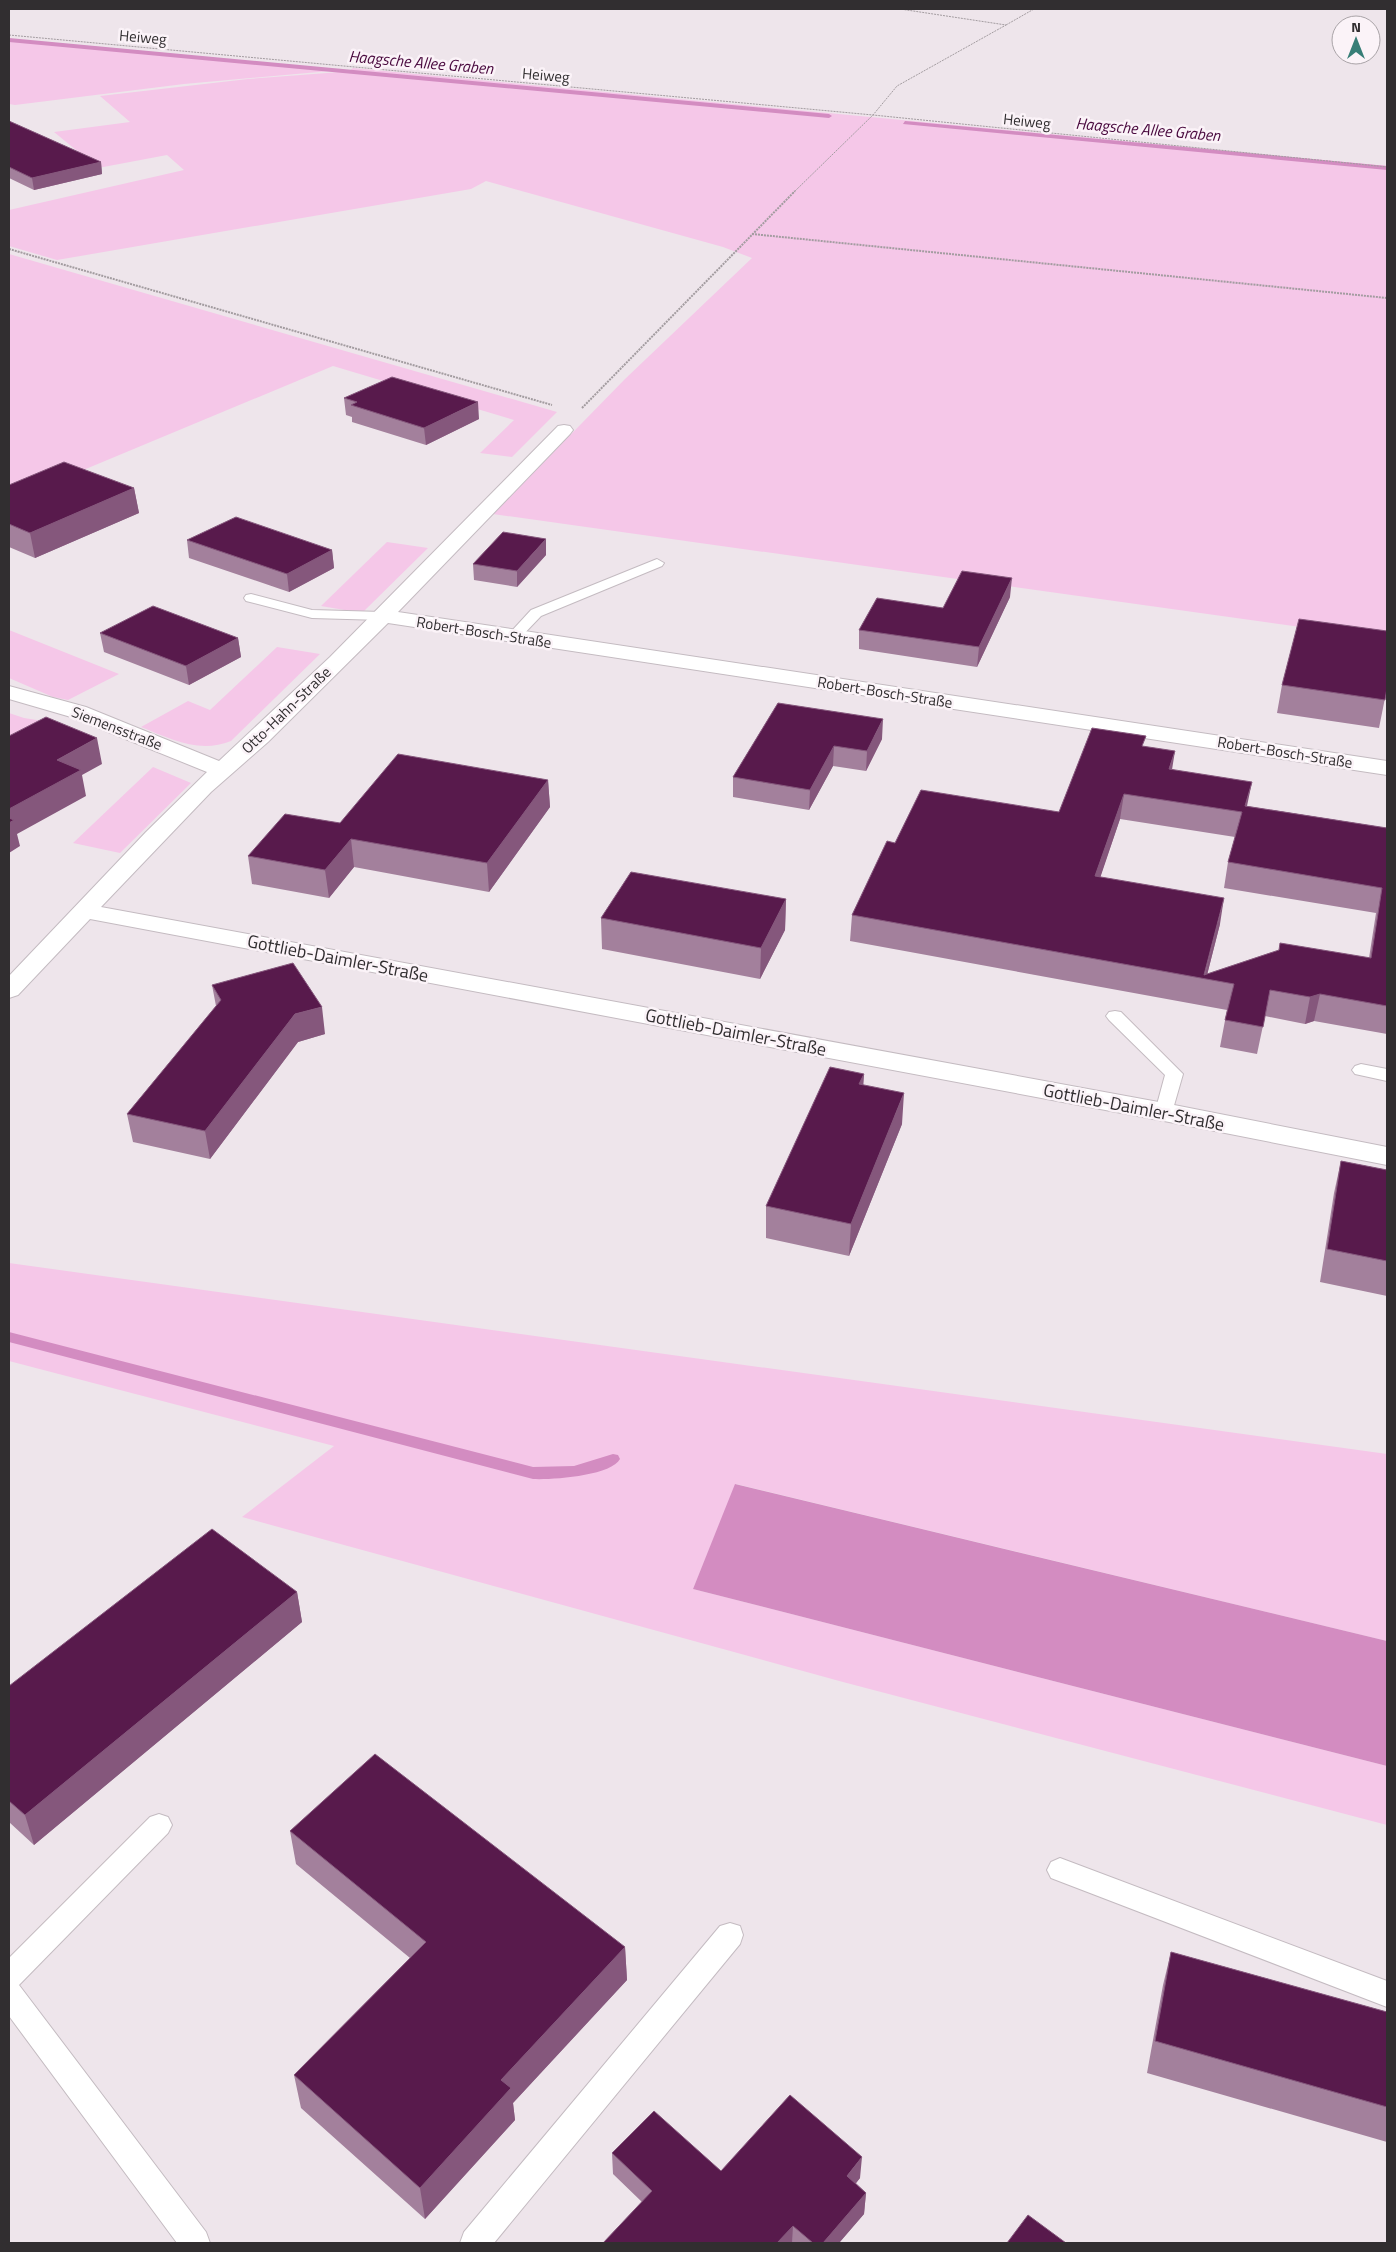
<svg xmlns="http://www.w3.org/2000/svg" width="1396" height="2252" font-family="'Titillium Web',sans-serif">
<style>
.green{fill:#f5c7e8}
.water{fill:#d38cc1}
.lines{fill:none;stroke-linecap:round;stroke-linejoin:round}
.stream{fill:#d38cc1;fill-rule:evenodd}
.service-casing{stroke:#c4bbc1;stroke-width:2}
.minor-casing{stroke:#c4bbc1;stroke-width:2}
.path-far1{stroke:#a39ca0;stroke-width:1;stroke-dasharray:2 1;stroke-linecap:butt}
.path{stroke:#a39ca0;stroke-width:2;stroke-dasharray:2 1;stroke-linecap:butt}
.service{fill:#fff;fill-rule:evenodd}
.minor{fill:#fff;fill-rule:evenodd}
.wall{fill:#a3809c;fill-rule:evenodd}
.shaded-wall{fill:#85577c}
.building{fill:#581a4c;stroke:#85577c;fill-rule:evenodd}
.labels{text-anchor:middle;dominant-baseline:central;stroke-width:5;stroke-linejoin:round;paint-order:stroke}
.far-street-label{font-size:15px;fill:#312e30;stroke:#fbf3f8}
.far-water-label{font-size:16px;font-style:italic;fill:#49093e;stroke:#fbf3f8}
.street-label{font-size:18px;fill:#312e30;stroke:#fbf3f8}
</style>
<rect width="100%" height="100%" fill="#eee5eb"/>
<path class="green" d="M9,41l321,30 -146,13 -169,21 -6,-1z
M353,68l1034,98v473l-894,-125 132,-135 127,-121 -29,-11 -237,-66 -15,8 -414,71 -48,-14v-36l175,-40 -17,-15 -69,13 -44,-36 76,-10 -30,-26 148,-17 92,-7 90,8 -81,-9z
M9,254l548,158 -45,45 -32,-4 34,-33 -181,-54 -324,135z
M387,542l41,6 -66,65 -41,-7z
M9,630l110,44 -51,26 -15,-3 -44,-19z
M277,647l43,7 -89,87c-32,13 -60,-2 -90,-14l47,-26 22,9z
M9,713l15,5 19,3 -34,27z
M153,767l38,16 -71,70 -47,-10z
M9,1263l1378,191v187l-651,-157 -43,105 694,177v59l-544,-143 -601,-165 92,-71 -325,-85z"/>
<path class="water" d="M735,1484l652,157v125l-694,-177z"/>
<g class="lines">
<path class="stream" d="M9,38l820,76 3,2 -3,2 -820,-76z
M905,121l482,45v4l-484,-46z
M9,1332l524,135 41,-1 39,-12 5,1 2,4c-9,17 -69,21 -87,20l-524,-137z"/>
<defs>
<path id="service" d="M657,559l7,4 -2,3 -121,50 -22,23 -5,1 -7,-4 24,-26z
M251,594l61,16 70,2 7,4 -7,4 -70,-2 -66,-17 -2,-3 2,-3z
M1115,1011l6,1 62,62 -12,42 -7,2 -7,-2 -2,-4 10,-37 -56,-55 -3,-4 3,-4z
M1361,1064l26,5v12l-32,-7 -3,-4 3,-4z
M159,1814l9,3 4,8 -4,8 -149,152 187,247 4,11h-33l-168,-227v-58l141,-141z
M1060,1858l327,123v26l-336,-129 -4,-8 4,-8z
M730,1923l10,3 3,9 -3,9 -246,299h-34l4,-11 256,-306z"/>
<path id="minor" d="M564,425l6,1 3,4 -3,4 -172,178 989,149v14l-999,-152 -120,119 -57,50 -110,115 1063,196 223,44v18l-223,-44 -1074,-202 -72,76 -9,3v-22l137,-144 61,-60 -136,-55 -62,-18v-13l77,21 133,54 111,-104 228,-231z"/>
</defs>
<use href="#service" class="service-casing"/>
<use href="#minor" class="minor-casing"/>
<path class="path-far1" d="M1006,25l28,-16
M9,35l864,80 514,52
M793,193l80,-78 24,-29 109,-61 -106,-16"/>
<path class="path" d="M752,234l635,64
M9,249l543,156
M582,408l213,-217"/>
<use href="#service" class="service"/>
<use href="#minor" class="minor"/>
</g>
<path class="wall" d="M9,121l92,41 1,12 -68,16 -25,-12z
M344,398l135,21 -53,26 -74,-23v-5l-6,-2z
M9,485l125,3 5,25 -104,45 -26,-11z
M187,540l145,10 2,18 -45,24 -100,-34z
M546,555l-29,32 -43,-7 -1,-16z
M1010,597l-33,70 -118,-18v-19z
M100,633l138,5 3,19 -52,28 -85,-33z
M1282,685l105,3 -8,40 -102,-15z
M778,703l104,36 -16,32 -33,-5 -24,44 -76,-13v-20z
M1144,747l28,22 75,37 140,22v206l-73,-13 -9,3 -40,-8 -8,38 -37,-7 7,-37 -377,-69 2,-26 43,-72 164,-31zM1120,819l115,18 -7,25 -4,26 152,25 -7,45 -162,17 13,-51 -120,-47z
M548,780l2,27 -61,85 -135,-25 -25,31 -77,-14 -4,-28 92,-33z
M786,899l-1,31 -25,49 -158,-30 -1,-31z
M212,985l113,49 -27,8 -88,117 -77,-17 -6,-28 89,-108z
M864,1074l-1,11 39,39 -53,132 -83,-18v-32z
M1341,1161l46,9v126l-67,-14 14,-89z
M297,1592l5,30 -268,223 -25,-23v-136z
M290,1831l335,116 2,33 -114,123 2,17 -90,99 -124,-111 -7,-33 116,-117 -114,-94z
M1171,1952l216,60v130l-240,-69 16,-88z
M612,2153l109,18 139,7 -4,5 10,10 -2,21 -25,29h-236l39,-41 -29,-28z"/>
<path class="shaded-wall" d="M101,162l1,12 -68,16 -2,-12z
M478,402l1,17 -53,26 -2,-17z
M134,488l5,25 -104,45 -5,-25z
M546,539v16l-29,32v-16z
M332,550l2,18 -45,24 -2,-18z
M1012,578l-2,19 -33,70 2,-20z
M238,638l3,19 -52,28 -3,-19z
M883,719l-1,20 -16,32 1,-20z
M97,738l5,26 -20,11 4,21 -69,38 3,12 -11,7v-44l48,-49z
M834,746l-1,20 -24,44 1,-20z
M1175,751l-4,25 -2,-7z
M548,780l2,27 -61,85 -2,-29z
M1252,782l-5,24h-2z
M1124,794l-4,25 -28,83 3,-26z
M351,839l3,28 -25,31 -4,-28z
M1224,898l-4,26 -14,55 -2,-1z
M786,899l-1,31 -25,49 1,-31z
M1320,994l-6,27 -9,3 5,-27z
M322,1007l3,27 -27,8 -88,117 -5,-28 90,-117z
M864,1074l-2,31 -3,-21z
M904,1093l-2,31 -53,132 2,-32z
M297,1592l5,30 -268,223 -9,-30z
M625,1947l2,33 -114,123 2,17 -90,99 -5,-31 81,-108z
M862,2157l-2,21 -15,19 2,-21z
M866,2193l-2,21 -25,29h-16z
M793,2226l-1,17h-15z"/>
<path class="building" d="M9,121l92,41 -69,16 -23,-11z
M392,377l86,25 -54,26 -73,-23 6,-3 -13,-4z
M64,462l70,26 -104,45 -21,-9v-39z
M236,517l96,33 -45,24 -100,-34z
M503,532l43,7 -29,32 -44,-7z
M962,571l50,7 -33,69 -120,-17 18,-32 66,10z
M153,606l85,32 -52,28 -86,-33z
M1299,619l88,12v57l-2,12 -103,-15z
M778,703l105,16 -16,32 -33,-5 -24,44 -77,-13z
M46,717l51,21 -40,22 24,10 -72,39v-73z
M1092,728l54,8 -4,10 33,5 -6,18 83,13 -7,24 142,22v178l-67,-12 -10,3 -40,-7 -7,37 -38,-7 9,-36 -382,-69 35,-74 8,2 26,-53 138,22zM1124,794l118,18 -14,50 154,26 -11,70 -91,-15 -1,7 -75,25 20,-77 -129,-22z
M398,754l150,26 -61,83 -136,-24 -26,31 -77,-14 37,-42 55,9z
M9,818l5,2 -5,3z
M631,872l155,27 -25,49 -160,-30z
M293,963l29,44 -27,7 -90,117 -78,-17 94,-114 -9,-15z
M830,1067l34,7 -5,10 45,9 -53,131 -85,-18z
M1341,1161l46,9v91l-60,-12z
M212,1529l85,63 -272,223 -16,-14v-115z
M375,1754l250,193 -124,133 10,8 -91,100 -126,-113 132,-133 -136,-111z
M1171,1952l216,60v95l-232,-66z
M790,2095l72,62 -15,19 19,17 -43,50h-10l-20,-17 -16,17h-174l49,-52 -40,-38 42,-42 67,60z
M1028,2215l38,28h-59z"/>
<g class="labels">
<g class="far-street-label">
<text transform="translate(143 37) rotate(5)">Heiweg</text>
<text transform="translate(546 75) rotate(5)">Heiweg</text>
<text transform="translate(1027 121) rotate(6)">Heiweg</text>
<text transform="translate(484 632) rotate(9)">Robert-Bosch-Straße</text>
<text transform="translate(885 692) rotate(9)">Robert-Bosch-Straße</text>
<text transform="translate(286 710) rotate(-44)">Otto-Hahn-Straße</text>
<text transform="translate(117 728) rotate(21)">Siemensstraße</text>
<text transform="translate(1285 752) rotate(9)">Robert-Bosch-Straße</text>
</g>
<g class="far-water-label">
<text transform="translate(421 62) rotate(5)">Haagsche Allee Graben</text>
<text transform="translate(1148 129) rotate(5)">Haagsche Allee Graben</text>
</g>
<g class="street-label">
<text transform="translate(338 958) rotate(11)">Gottlieb-Daimler-Straße</text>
<text transform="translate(736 1032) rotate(11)">Gottlieb-Daimler-Straße</text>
<text transform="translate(1134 1107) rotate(11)">Gottlieb-Daimler-Straße</text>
</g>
</g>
<rect width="1396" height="2252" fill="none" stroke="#312e30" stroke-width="20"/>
<g transform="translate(1356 40)"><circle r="24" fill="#fbf3f8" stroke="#aaa4a8"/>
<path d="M0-4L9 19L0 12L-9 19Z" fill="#377e77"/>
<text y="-8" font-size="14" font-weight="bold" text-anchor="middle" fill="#312e30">N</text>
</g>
</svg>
